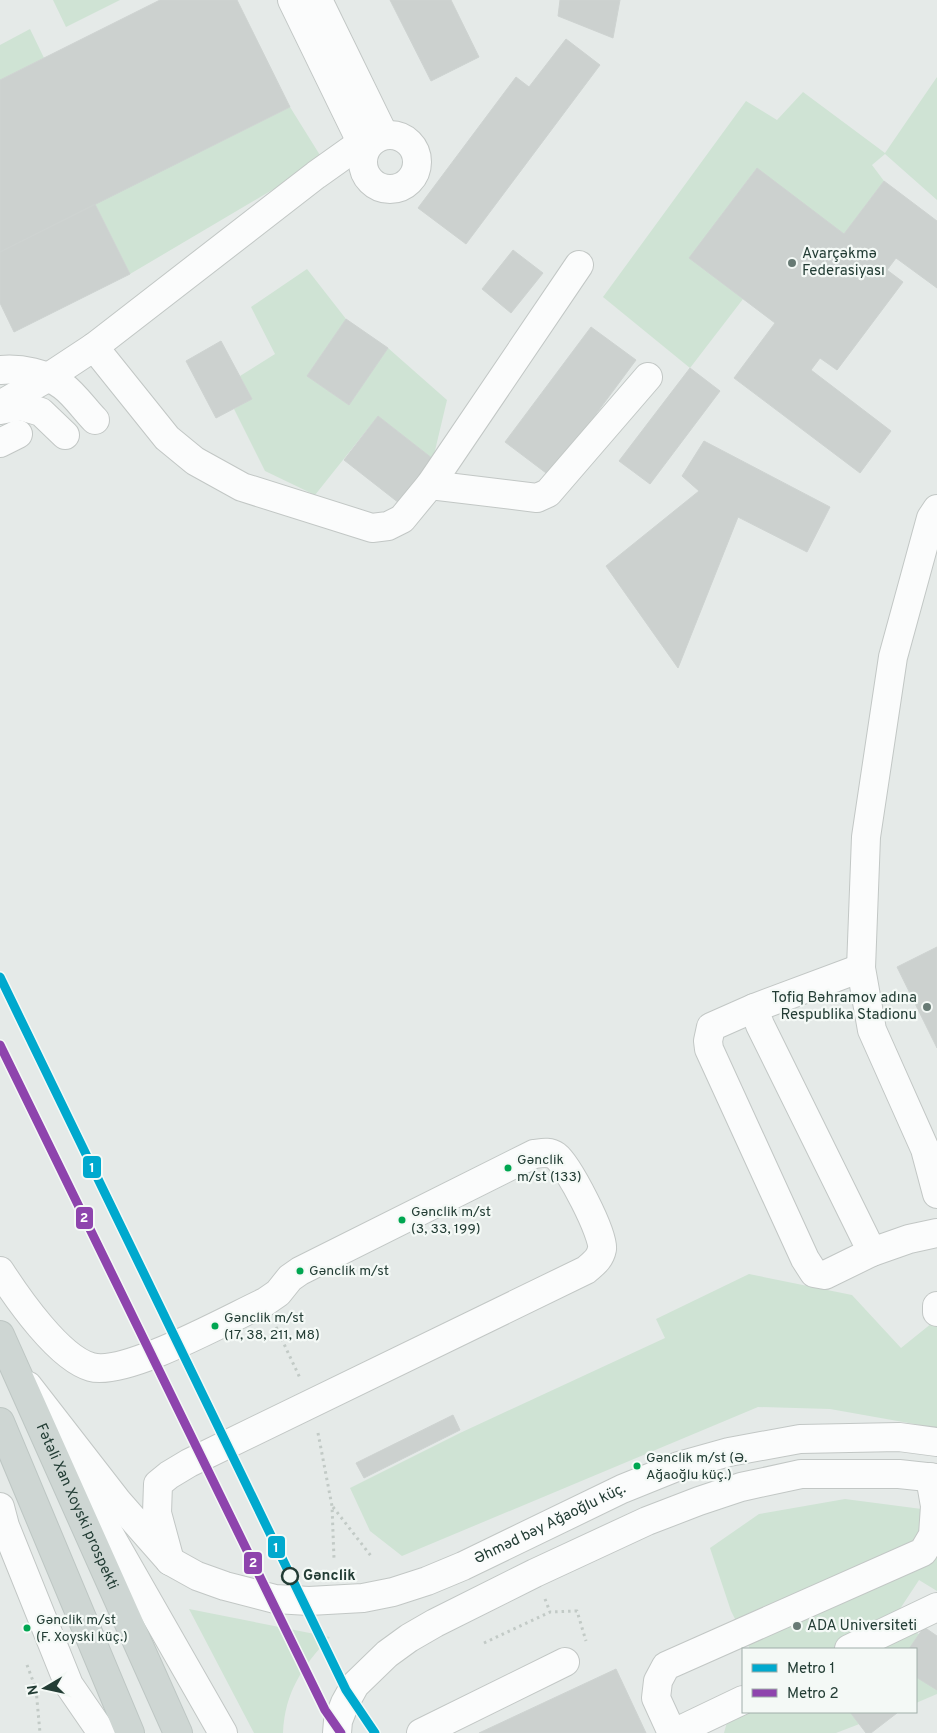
<svg xmlns="http://www.w3.org/2000/svg" width="937" height="1733" font-family="Overpass,sans-serif">
<style>
.green{fill:#cfe3d4}
.building{fill:#ccd1cf;stroke:#ced3d1}
.lines{fill:none;stroke-linecap:round;stroke-linejoin:round}
.minor-casing{stroke:#c2c7c5;stroke-width:30}
.major-casing{stroke:#bdc6c3;stroke-width:30}
.path{stroke:#c2cac6;stroke-width:3;stroke-dasharray:2.5 4;stroke-linecap:butt}
.minor{stroke:#fbfcfc;stroke-width:28}
.major{stroke:#ced6d3;stroke-width:28}
.metro-1-casing{stroke:#f4f9f6;stroke-width:12}
.metro-2-casing{stroke:#f4f9f6;stroke-width:12}
.metro-1{stroke:#00a9ce;stroke-width:9}
.metro-2{stroke:#8e44ad;stroke-width:9}
.poi-dot{fill:#677a74;stroke:#f4f9f6;stroke-width:2}
.bus-dot{fill:#00a651;stroke:#f4f9f6;stroke-width:2}
.stop-dot{fill:#f4f9f6;stroke:#233d35;stroke-width:2.5}
.labels{text-anchor:middle;dominant-baseline:central;stroke-width:4.5;stroke-linejoin:round;paint-order:stroke}
.bus-label{font-size:14px;fill:#233d35;stroke:#f4f9f6;text-anchor:start}
.poi-label{font-size:15px;fill:#233d35;stroke:#f4f9f6;text-anchor:start}
.street-label{font-size:15px;fill:#233d35;stroke:#f4f9f6}
.stop-label{font-size:15px;font-weight:bold;fill:#233d35;stroke:#f4f9f6;text-anchor:start}
.line-badge{stroke:#f4f9f6;stroke-width:2}
.badge-label{font-size:14px;text-anchor:middle;font-weight:bold;fill:#fff}
</style>
<rect width="100%" height="100%" fill="#e5eae8"/>
<path class="green" d="M53,0h67l-54,27z
M30,29l14,29 -44,22v-35z
M937,77v123l-52,-46 -13,11 12,16 -40,53 -88,-65 -66,89 53,41 -53,69 -87,-71 143,-196 31,19 26,-28 82,61z
M290,107l33,53 -193,114 -35,-70z
M307,269l39,50 -39,57 42,29 39,-57 59,52 -14,59 -55,-43 -63,79 -50,-24 -31,-62 18,-10 -12,-23 35,-22 -24,-47z
M749,1274l103,21 49,53 36,-29v109l-107,-19 -72,-2 -356,149 -32,-25 -20,-43 110,-55 205,-95 -9,-19z
M845,1499l92,12v80l-18,-11 -25,38 43,28v48l-21,9v-54h-166l-19,-38 -21,-63 49,-34z
M189,1609l141,28c-27,29 -45,54 -47,96h-29z
M747,1712h105l10,11 -26,10h-112l3,-11z"/>
<path class="building" d="M160,0h77l53,107 -290,145v-172z
M390,0h61l28,57 -48,24z
M560,0h60l-7,38 -55,-22z
M566,39l34,26 -134,179 -48,-36 98,-131 13,10z
M757,168l87,66 40,-53 53,40v67l-41,-30 -9,12 16,12 -66,88 -17,-12 -9,12 80,61 -31,42 -126,-95 41,-55 -86,-65z
M95,204l35,70 -116,58 -14,-29v-51z
M513,250l30,23 -32,40 -29,-24z
M346,319l42,29 -39,57 -42,-29z
M591,327l45,33 -86,116 -45,-34z
M221,341l31,58 -36,19 -30,-57z
M690,368l30,23 -70,93 -31,-23z
M378,416l55,43 -34,44 -55,-43z
M704,441l126,66 -23,45 -69,-35 -60,151 -72,-102 93,-75 -17,-15z
M937,947v101l-40,-81z
M453,1415l7,15 -96,48 -8,-15z
M924,1627l13,9v54l-21,-13v-28h-7z
M616,1669l30,64h-167z
M850,1712h46l1,1 -26,20h-5z"/>
<g class="lines">
<defs>
<g id="minor">
<path d="M292,0l73,150"/>
<path d="M318,0l66,135"/>
<circle cx="390" cy="162" r="27"/>
<path d="M94,347l73,91 28,23 47,26 130,41 16,-2 14,-7 28,-34 107,13 11,-5 100,-116"/>
<path d="M0,370c21,-2 46,3 63,16 12,9 22,24 32,34"/>
<path d="M0,405l47,-27 47,-31 222,-172 45,-32"/>
<path d="M0,410l21,-4 20,6 24,23"/>
<path d="M0,443l18,-9"/>
<path d="M430,485l149,-220"/>
<path d="M937,509l-6,9 -38,139 -27,180 -5,131 11,62 53,119 12,45"/>
<path d="M861,968l-107,40 6,17 112,227 37,-13 28,-6"/>
<path d="M754,1008l-43,19 -3,14 1,8 96,210 9,14 11,2 47,-23"/>
<path d="M0,1271c18,28 59,87 91,96 34,10 139,-49 174,-65l13,-9 12,-15 10,-7 234,-117c8,-1 15,-3 22,2 12,9 49,80 46,93 -2,10 -8,14 -16,21l-397,193 -20,12 -11,9 -1,29 13,48"/>
<path d="M937,1306v6"/>
<path id="s1" d="M28,1386l90,116 52,59 27,15 28,10 50,13 34,2 54,-3 30,-6 34,-11 36,-15 159,-77 57,-23 50,-14 71,-13 99,-2 38,5"/>
<path d="M66,1458l157,275"/>
<path d="M0,1507l5,19 64,159 33,48"/>
<path d="M849,1649l88,-42"/>
<path d="M337,1733l1,-12 7,-18 10,-18 32,-31 22,-16 26,-15 100,-50 112,-52 52,-20 42,-14 60,-13h98l38,4"/>
<path d="M421,1733l144,-71"/>
<path d="M672,1733l-16,-35 2,-17 8,-15 257,-114 10,-17 2,-29 -5,-29"/>
<path d="M674,1733l69,-33"/>
</g>
<g id="major">
<path id="s2" d="M0,1335l178,398"/>
<path d="M0,1422l130,311"/>
</g>
</defs>
<use href="#minor" class="minor-casing"/>
<use href="#major" class="major-casing"/>
<path class="path" d="M276,1327l24,51
M318,1433l14,73 2,53
M333,1507l38,49
M545,1599l5,13
M484,1643l66,-31 27,-1 9,30
M27,1665l9,24 4,44"/>
<use href="#minor" class="minor"/>
<use href="#major" class="major"/>
<defs>
<path id="metro-1" d="M0,977l346,713 29,43"/>
<path id="metro-2" d="M0,1045l325,665 16,23"/>
</defs>
<use href="#metro-1" class="metro-1-casing"/>
<use href="#metro-2" class="metro-2-casing"/>
<use href="#metro-1" class="metro-1"/>
<use href="#metro-2" class="metro-2"/>
</g>
<g class="poi-dot">
<circle cx="792" cy="263" r="5"/>
<circle cx="927" cy="1007" r="5"/>
<circle cx="797" cy="1626" r="5"/>
</g>
<g class="bus-dot">
<circle cx="508" cy="1168" r="4.5"/>
<circle cx="402" cy="1220" r="4.5"/>
<circle cx="300" cy="1271" r="4.5"/>
<circle cx="215" cy="1326" r="4.5"/>
<circle cx="637" cy="1466" r="4.5"/>
<circle cx="27" cy="1628" r="4.5"/>
</g>
<circle class="stop-dot" cx="290" cy="1576" r="8"/>
<g class="labels">
<g class="bus-label">
<text x="517" y="1160">Gənclik<tspan x="517" dy="17">m/st (133)</tspan></text>
<text x="411" y="1212">Gənclik m/st<tspan x="411" dy="17">(3, 33, 199)</tspan></text>
<text x="309" y="1271">Gənclik m/st</text>
<text x="224" y="1318">Gənclik m/st<tspan x="224" dy="17">(17, 38, 211, M8)</tspan></text>
<text x="646" y="1458">Gənclik m/st (Ə.<tspan x="646" dy="17">Ağaoğlu küç.)</tspan></text>
<text x="36" y="1620">Gənclik m/st<tspan x="36" dy="17">(F. Xoyski küç.)</tspan></text>
</g>
<g class="poi-label">
<text x="802" y="254">Avarçəkmə<tspan x="802" dy="17">Federasiyası</tspan></text>
<text x="917" y="998" text-anchor="end">Tofiq Bəhramov adına<tspan x="917" dy="17">Respublika Stadionu</tspan></text>
<text x="807" y="1626">ADA Universiteti</text>
</g>
<g class="street-label">
<text stroke="none"><textPath href="#s2" startOffset="188">Fətəli Xan Xoyski prospekti</textPath></text>
<text stroke="none"><textPath href="#s1" startOffset="628">Əhməd bəy Ağaoğlu küç.</textPath></text>
</g>
<g class="stop-label">
<text x="303" y="1576">Gənclik</text>
</g>
</g>
<g class="line-badge">
<rect x="82" y="1155" width="20" height="24" rx="5" fill="#00a9ce"/>
<rect x="75" y="1206" width="19" height="24" rx="5" fill="#8e44ad"/>
<rect x="267" y="1535" width="19" height="24" rx="5" fill="#00a9ce"/>
<rect x="243" y="1551" width="20" height="24" rx="5" fill="#8e44ad"/>
</g>
<g class="badge-label">
<text x="92" y="1172">1</text>
<text x="84" y="1222">2</text>
<text x="276" y="1552">1</text>
<text x="253" y="1567">2</text>
</g>
<rect x="742" y="1648" width="175" height="65" fill="#f4f9f6" stroke="#a0aea9"/>
<rect x="752" y="1664" width="25" height="8" fill="#00a9ce" stroke="#a0aea9"/>
<text x="787" y="1673" font-size="15" fill="#233d35">Metro 1</text>
<rect x="752" y="1689" width="25" height="8" fill="#8e44ad" stroke="#a0aea9"/>
<text x="787" y="1698" font-size="15" fill="#233d35">Metro 2</text>
<g transform="translate(45 1688) rotate(261)" stroke="#f4f9f6" stroke-width="4" paint-order="stroke">
<path d="M0-4L9 19L0 12L-9 19Z" fill="#233d35"/>
<text y="-8" font-size="14" font-weight="bold" text-anchor="middle" fill="#233d35">N</text>
</g>
</svg>
